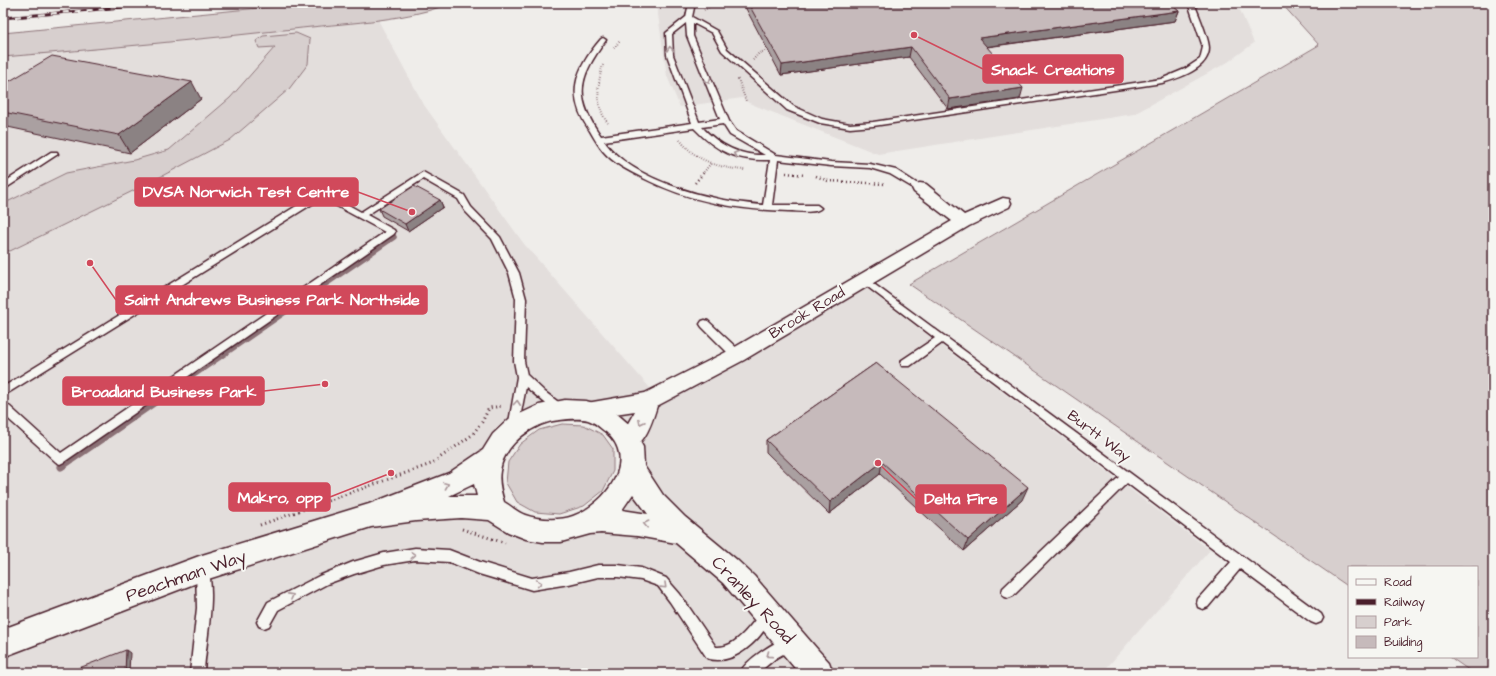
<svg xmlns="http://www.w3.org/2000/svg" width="1496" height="676" font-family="'Architects Daughter',sans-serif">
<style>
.built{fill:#e3dedc;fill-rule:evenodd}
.green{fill:#d7cfce;stroke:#90777c}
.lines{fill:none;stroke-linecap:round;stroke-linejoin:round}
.stream-far1{stroke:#8a6f74;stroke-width:5.5}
.stream{stroke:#8a6f74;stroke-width:7}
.lane-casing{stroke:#4a1f2b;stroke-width:3}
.street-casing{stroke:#4a1f2b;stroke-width:3}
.secondary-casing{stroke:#4a1f2b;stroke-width:3}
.path-far2{stroke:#4a1f2b;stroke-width:2;stroke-dasharray:0.5 2;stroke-linecap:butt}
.path-far1{stroke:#4a1f2b;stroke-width:2.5;stroke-dasharray:1 3;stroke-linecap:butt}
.path{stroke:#4a1f2b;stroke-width:3;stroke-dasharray:1 3.5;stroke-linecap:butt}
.lane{fill:#f6f6f2;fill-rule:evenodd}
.street{fill:#f6f6f2;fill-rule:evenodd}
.secondary{fill:#f6f6f2;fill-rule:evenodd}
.rail-casing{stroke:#4a1f2b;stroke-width:3}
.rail{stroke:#f6f6f2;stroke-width:2;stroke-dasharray:6;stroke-linecap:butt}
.wall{fill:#aaa0a1;stroke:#4a1f2b}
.shaded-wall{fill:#8b8283;stroke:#4a1f2b}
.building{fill:#c6babb;stroke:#4a1f2b}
.oneway{stroke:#a99598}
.labels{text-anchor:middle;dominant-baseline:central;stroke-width:4;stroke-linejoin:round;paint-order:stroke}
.street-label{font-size:15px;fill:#4a1f2b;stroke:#f6f6f2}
.near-street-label{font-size:18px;fill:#4a1f2b;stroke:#f6f6f2}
.leader{fill:none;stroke:#d1495b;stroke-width:1.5}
.callout-dot{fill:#d1495b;stroke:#f6f6f2;stroke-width:1.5}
.callout{fill:#d1495b;stroke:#d1495b;stroke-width:1.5}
.callout-label{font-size:16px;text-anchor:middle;font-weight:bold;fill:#fff}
</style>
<rect width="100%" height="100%" fill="#efedea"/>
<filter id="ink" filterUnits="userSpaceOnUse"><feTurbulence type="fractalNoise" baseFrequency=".025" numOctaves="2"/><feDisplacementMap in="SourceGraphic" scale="8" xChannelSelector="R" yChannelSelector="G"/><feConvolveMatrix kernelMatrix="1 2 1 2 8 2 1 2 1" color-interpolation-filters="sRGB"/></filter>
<g filter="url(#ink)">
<path class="built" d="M310,3h136v2l-19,7 -49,8 46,85 100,139 133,152 206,-110 347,264 -108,123h-1099v-640zM561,410l51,12 20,45 -43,55 -72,2 -95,-16 5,-16z
M664,3h573l17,40 -26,19 -94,52 -256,40 -129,-51 -7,-5 -62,9 -13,-31 -10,-68z"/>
<path class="green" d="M310,3h136v2c-48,17 -103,18 -153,24 -97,11 -193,20 -290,28v-24z
M1281,3h20l11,4 6,-4h175v670h-20l-23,-16h27v-90h-128v20l-440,-303 410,-239z
M296,33l14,6 -2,25 -19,25 -59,51 -87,46 -133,65 -7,-1v-46l63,-31 68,-13 35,-10 61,-52 45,-51 -16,1 -3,-7 7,-5z
M562,424l22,1 19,10 10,14v22l-10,20 -19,15 -25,8 -24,-2 -18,-10 -11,-19 2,-21 12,-18 19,-14z"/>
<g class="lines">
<path class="stream-far1" d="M169,392l225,-155"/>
<path class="stream" d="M61,467l110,-76"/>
<defs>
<path id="lane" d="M689,3h6l-3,14 25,14 10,18 66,57 29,13 28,5 23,-2 288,-43 24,-10 15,-10 3,-12 -15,-44h6c4,10 15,36 15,45 0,21 -30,30 -47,35l-289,43 -23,2 -30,-5 -33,-13 -65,-59 -10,-18 -19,-10v13l36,85 7,10 40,24 55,7 39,2 26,6 28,18 -4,3 -3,-1 -27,-16 -20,-6 -39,-2 -53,-6 -6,45h45l4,3c-5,6 -24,3 -32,3 -51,-1 -99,-9 -146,-33 -14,-7 -30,-15 -40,-27 -5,-6 -9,-13 -13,-20 -25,-35 -15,-62 11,-92l2,-1 3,2c-27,37 -33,57 -5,96l91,-13 -25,-68 -1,-22 20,-16zM686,23l1,13 33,83 -21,3 -26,-67 -1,-21zM723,124l7,11 35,20c-26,1 -46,-10 -63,-28zM694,128c23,24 42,33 76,32l-7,45c-48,-3 -130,-23 -159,-64z
M51,152h6l1,2 -55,36v-7z
M423,172l41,23 7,12 29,30 19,36 7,26 -2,62 3,14 18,17 20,15 1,3 -1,3 -4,1 -4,-1 -31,-26 -8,41 -1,3 -4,1 -4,-1 -1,-3 9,-51 -3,-16 2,-62 -7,-26 -17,-34 -27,-28 -7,-12 -35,-20 -56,36 27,15 1,2 -1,2 -330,228 -4,2 -4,-2 -53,-48v-11l4,1 54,49 324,-221 -63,-34 -319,198v-9l316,-195h6l36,20z
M863,276l458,338 2,4 -2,4 -5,2 -5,-2 -71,-53 -32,38 -5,2 -5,-2 -1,-4 1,-4 33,-37 -104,-79 -114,113 -5,2 -5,-2 -1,-4 1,-4 116,-111 -177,-134 -32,23h-8l-1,-3 1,-3 33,-22 -75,-57 -2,-2 2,-2z
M705,320l3,1 33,31 1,3 -1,3h-8l-31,-31 -2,-3 2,-3z
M415,548l34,2 31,12 52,16 37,-6 29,-7h20l23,3 25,10 14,16 36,53c19,2 35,-22 45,-35l5,-2 5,2 1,4c-9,22 -39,52 -65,42l-37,-56 -12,-16 -17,-6 -23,-3h-20l-29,7 -37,6 -53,-16 -30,-12 -34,-2 -31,5 -30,9 -27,10 -49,26 -9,16 -5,2 -5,-2 -2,-4 11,-20 51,-26 34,-14 31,-9z
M202,562l4,2c12,26 -1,80 -2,109h-14l7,-65 -1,-40 2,-4z
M789,636l5,2 2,5 -2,5 -18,10 -18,15h-18c6,-14 35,-31 49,-37z"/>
<path id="street" d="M920,183l6,1 38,31 39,-17 6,1 2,4 -2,4 -40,19 -225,134 -87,46c-5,16 -14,48 -35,41l-4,-6 17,-30 -47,7 -7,-2 -3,-6 3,-6 64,-11 85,-43 222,-129 -38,-29 -2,-4 2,-4z"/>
<path id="secondary" d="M565,400l21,1 15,4 15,8 15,13 12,21 1,19 19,29 22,22 52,43 17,16 64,74 11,12 4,11h-34l-76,-90 -47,-40 -39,-7 -36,-3 -11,1 -29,8h-18l-17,-3 -18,-7 -19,-12 -28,-2 -45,3 -45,6 -169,54 -199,76v-28l199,-74 167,-51 80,-31 34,-23 10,-16 16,-15 30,-14zM560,420c9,-1 20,-2 28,0 7,2 12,8 18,12 33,28 0,72 -33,84 -14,5 -34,4 -48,-1 -8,-3 -14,-9 -21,-13 -3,-10 -6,-21 -4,-31 4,-27 34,-49 60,-51zM474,484l3,12h-28zM633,494l15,20 -26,-4z"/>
</defs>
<use href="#lane" class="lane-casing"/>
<use href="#street" class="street-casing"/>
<use href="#secondary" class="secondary-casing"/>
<path class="path-far2" d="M3,4l6,-1
M704,10l9,-5 -1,-2
M614,48l6,-7
M753,60l6,-7 9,-3
M603,65c-6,18 -8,44 6,59
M738,79l8,22
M680,140c16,21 39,28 65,30
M704,172l7,-9"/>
<path class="path-far1" d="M786,173l19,2
M816,176l12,5 58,3
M695,183l10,-12"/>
<path class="path" d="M260,525l171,-61 41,-29 10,-13 7,-14 13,-2
M462,529l43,14"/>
<use href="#lane" class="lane"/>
<use href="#street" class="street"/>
<use href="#secondary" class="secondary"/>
<defs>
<path id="rail" d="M3,18l163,-15"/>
</defs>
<use href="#rail" class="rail-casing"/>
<use href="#rail" class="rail"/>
</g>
<path class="wall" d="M743,3h426l10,8 -4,10 -188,26 33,52 -72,10 -39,-52 -128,18z
M3,85l198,14 -71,54 -127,-27z
M440,200l3,7 -35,24 -26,-15 -3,-7z
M876,363l146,137 -58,51 -84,-77 -51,40 -63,-62v-12z"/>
<path class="shaded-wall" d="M1179,11l-4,10 -198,27 2,-10z
M911,47l-2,10 -128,18 1,-10z
M192,82l9,17 -71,54 -11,-18z
M1023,88l-3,11 -72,10 2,-10z
M440,200l3,7 -35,24 -3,-7z
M882,462l-2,12 -51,40 1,-12z
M1028,487l-6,13 -58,51 4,-11z
M126,650l4,3 -1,20h-4z"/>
<path class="building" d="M748,3h421l10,8 -200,27 44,50 -73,11 -39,-52 -129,18z
M52,56l140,26 -73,53 -116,-23v-27z
M414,186l26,14 -35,24 -26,-15z
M876,363l152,124 -60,53 -86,-78 -52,40 -64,-62z
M126,650l-1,23h-59z"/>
<defs><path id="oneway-chevron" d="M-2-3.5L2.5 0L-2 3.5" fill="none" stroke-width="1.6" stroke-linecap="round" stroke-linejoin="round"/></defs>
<g class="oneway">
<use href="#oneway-chevron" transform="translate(670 49) rotate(-96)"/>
<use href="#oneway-chevron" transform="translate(708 81) rotate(68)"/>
<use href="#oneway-chevron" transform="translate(736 154) rotate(-162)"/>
<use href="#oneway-chevron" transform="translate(517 403) rotate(-85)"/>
<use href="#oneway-chevron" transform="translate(641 422) rotate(116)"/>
<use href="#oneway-chevron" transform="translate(446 485) rotate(-21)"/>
<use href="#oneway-chevron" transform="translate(646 524) rotate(-167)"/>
<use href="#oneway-chevron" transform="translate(413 555) rotate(-4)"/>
<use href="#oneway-chevron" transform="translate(539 583) rotate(-9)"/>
<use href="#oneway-chevron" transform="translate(664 586) rotate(44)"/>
<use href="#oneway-chevron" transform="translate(291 596) rotate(-28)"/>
<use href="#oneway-chevron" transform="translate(769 655) rotate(144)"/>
</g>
</g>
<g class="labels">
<g class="street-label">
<text transform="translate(807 313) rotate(-31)">Brook Road</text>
<text transform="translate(1099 436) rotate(37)">Burtt Way</text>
</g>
<g class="near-street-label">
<text transform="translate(186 576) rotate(-19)">Peachman Way</text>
<text transform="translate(753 600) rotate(47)">Cranley Road</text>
</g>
</g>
<path class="leader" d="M914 35L983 69M412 212L358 192M90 263L116 300M325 384L264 391M391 473L330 497M878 463L916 499"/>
<g class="callout-dot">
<circle cx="914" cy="35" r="4"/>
<circle cx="412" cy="212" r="4"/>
<circle cx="90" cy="263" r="4"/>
<circle cx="325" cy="384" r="4"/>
<circle cx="391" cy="473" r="4"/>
<circle cx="878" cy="463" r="4"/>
</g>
<g class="callout">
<rect x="983" y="55" width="140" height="28" rx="4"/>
<rect x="135" y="178" width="223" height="28" rx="4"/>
<rect x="116" y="286" width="311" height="28" rx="4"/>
<rect x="63" y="377" width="201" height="28" rx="4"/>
<rect x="229" y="483" width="101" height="28" rx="4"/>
<rect x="916" y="485" width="90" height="28" rx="4"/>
</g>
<g class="callout-label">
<text x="1053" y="75">Snack Creations</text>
<text x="246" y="197">DVSA Norwich Test Centre</text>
<text x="272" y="305">Saint Andrews Business Park Northside</text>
<text x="164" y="397">Broadland Business Park</text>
<text x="280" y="503">Makro, opp</text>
<text x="961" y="504">Delta Fire</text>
</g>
<rect width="1496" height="676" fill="none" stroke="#f6f6f2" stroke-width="16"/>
<rect x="8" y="8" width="1480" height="660" fill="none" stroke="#4a1f2b" stroke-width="1.5" filter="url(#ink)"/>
<rect x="1348" y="566" width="130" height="92" fill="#f6f6f2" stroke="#b1a0a2"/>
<rect x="1356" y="579" width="20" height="6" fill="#f6f6f2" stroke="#b1a0a2"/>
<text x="1384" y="586" font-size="12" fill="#4a1f2b">Road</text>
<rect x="1356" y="599" width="20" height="6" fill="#4a1f2b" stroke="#b1a0a2"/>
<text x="1384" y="606" font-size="12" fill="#4a1f2b">Railway</text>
<rect x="1356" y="616" width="20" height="12" fill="#d7cfce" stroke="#b1a0a2"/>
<text x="1384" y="626" font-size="12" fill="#4a1f2b">Park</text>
<rect x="1356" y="636" width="20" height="12" fill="#c6babb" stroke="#b1a0a2"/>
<text x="1384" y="646" font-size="12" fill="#4a1f2b">Building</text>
</svg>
